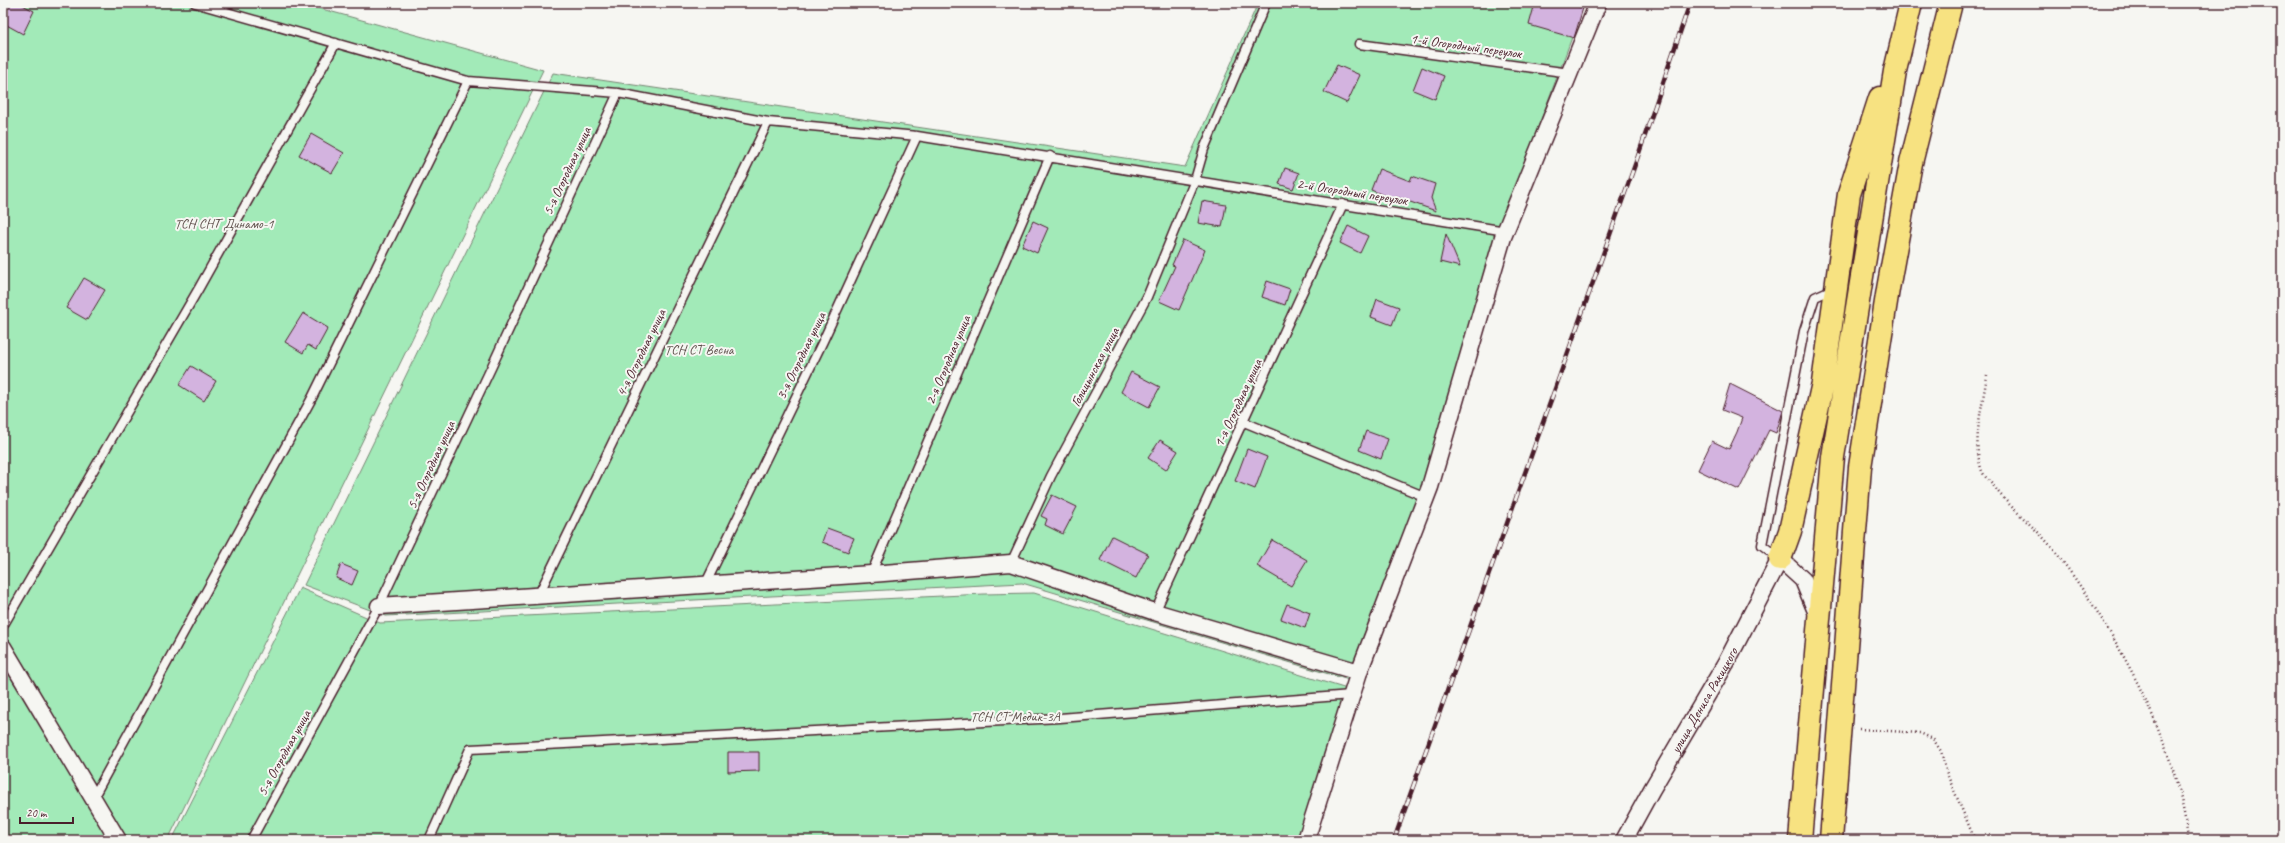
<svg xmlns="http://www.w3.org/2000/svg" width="2285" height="843" font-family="Caveat,sans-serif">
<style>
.green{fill:#a2eab8;stroke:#768472}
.building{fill:#d3b3df;stroke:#4a1f2b}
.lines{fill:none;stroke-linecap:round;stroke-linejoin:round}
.lane-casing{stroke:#4a1f2b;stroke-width:11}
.street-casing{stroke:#4a1f2b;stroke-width:19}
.primary-casing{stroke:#4a1f2b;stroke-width:25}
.path{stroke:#4a1f2b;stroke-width:2.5;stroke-dasharray:1 3;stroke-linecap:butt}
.lane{stroke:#f6f6f2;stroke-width:8}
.street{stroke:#f6f6f2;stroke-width:16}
.primary{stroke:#f7e281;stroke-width:22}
.rail-casing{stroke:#4a1f2b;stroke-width:4.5}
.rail{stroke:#f6f6f2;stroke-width:3;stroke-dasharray:9;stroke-linecap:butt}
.labels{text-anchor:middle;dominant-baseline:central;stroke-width:4;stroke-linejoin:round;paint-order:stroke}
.street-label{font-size:14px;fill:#4a1f2b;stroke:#f6f6f2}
.park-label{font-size:14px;fill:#60524e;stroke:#f6f6f2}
</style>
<rect width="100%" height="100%" fill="#f6f6f2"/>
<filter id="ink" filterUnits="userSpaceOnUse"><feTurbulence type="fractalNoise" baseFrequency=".025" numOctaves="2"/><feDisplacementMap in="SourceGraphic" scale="8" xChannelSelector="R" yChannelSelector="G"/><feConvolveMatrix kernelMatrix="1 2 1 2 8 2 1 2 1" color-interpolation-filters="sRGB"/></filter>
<g filter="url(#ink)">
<path class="green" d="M3,3h297l243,67 -375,770h-42l-123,-210z
M1258,3h327l-93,246 -76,257 -67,174 -327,-97 -636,33 -82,-31 249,-512 632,94z
M300,588l80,35 604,-29 50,-1 326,100 -47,147h-1141z
M3,664l106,176h-106z"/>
<path class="building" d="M10,3h9l15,8 -11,23 -20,-11v-7z
M1535,3h31l17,5 -9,30 -45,-13z
M1337,65l23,10 -13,28 -23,-11z
M1422,67l22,9 -9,23 -22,-9z
M311,134l33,19 -12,20 -33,-18z
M1285,168l14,5 -6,16 -14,-5z
M1379,169l31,12 2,-5 23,8 -4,14 5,13 -40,-14 -1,3 -24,-10z
M1202,201l24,4 -4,22 -24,-4z
M1033,221l15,7 -11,25 -15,-7z
M1348,226l20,10 -8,17 -20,-10z
M1446,234l14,33 -20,-5z
M1183,240l22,10 -26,60 -20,-9 16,-35 -3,-1z
M84,278l21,12 -18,30 -21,-12z
M1267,281l23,8 -5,16 -23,-8z
M1377,299l22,8 -7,18 -21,-8z
M303,313l25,15 -12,22 -8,-5 -5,8 -18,-11z
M191,366l25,15 -12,20 -25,-16z
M1131,372l29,15 -11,20 -28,-15z
M1730,384l53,27 -7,22 -7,-3 -30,60 -41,-20 14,-29 17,8 8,-17 5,-14 -20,-8z
M1366,431l22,8 -7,20 -22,-9z
M1160,440l18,11 -12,19 -18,-12z
M1247,449l20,8 -12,32 -20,-8z
M1052,495l25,12 -14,27 -18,-9 2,-6 -6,-3z
M827,528l27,10 -6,14 -26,-10z
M1112,536l36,18 -12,24 -36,-18z
M1272,540l35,20 -16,26 -34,-20z
M341,564l17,7 -6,14 -16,-7z
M1287,604l23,9 -5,15 -24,-9z
M728,752h31v19l-31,1z"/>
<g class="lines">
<defs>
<path id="lane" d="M195,3l273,78 150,12 150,29 149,14 589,95
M3,5l1,-2
M1359,44l211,29
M1244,422l182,75
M1779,558l-17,-13 42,-214 11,-34 18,-8
M1011,563l40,-87 96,-179 48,-117 9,-31 62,-146
M871,574l179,-418
M705,585l118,-244 94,-205
M538,596l230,-474
M1155,612l188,-408
M3,626l196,-338 137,-245
M93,798l219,-400 156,-317
M251,840l128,-234 113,-240 126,-273
M429,840l41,-91 590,-31 291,-23"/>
<g id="street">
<path d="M379,606l492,-32 140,-11 144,49 204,60"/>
<path d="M3,647l115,193"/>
<path d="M1306,840l53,-168 71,-185 73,-250 95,-234"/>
<path id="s1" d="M1624,840l28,-51 74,-126 54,-104 23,21 15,36"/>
</g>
<path id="primary" d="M1780,559l10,-28 33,-148 26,-189 31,-96
M1800,840l33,-383 62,-386 16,-68
M1831,840l29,-373 28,-178 23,-126 40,-160"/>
</defs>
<use href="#lane" class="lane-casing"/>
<use href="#street" class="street-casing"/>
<use href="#primary" class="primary-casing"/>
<path class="path" d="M1987,375c-4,30 -16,66 -5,96 2,5 7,10 11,14 17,24 42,41 60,64 60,76 125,194 135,291
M1859,729l61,4 13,6 8,12 6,23 28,66"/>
<use href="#lane" class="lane"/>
<use href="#street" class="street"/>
<use href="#primary" class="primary"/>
<defs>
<path id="rail" d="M1394,840l243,-681 53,-156"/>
</defs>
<use href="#rail" class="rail-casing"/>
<use href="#rail" class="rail"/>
</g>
</g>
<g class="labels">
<g class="street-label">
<text transform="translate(1466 46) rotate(8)">1-й Огородный переулок</text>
<text transform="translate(567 171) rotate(-65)">5-я Огородная улица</text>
<text transform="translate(1352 192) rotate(9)">2-й Огородный переулок</text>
<text transform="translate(641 353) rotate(-64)">4-я Огородная улица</text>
<text transform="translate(801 356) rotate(-64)">3-я Огородная улица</text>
<text transform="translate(948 360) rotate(-67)">2-я Огородная улица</text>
<text transform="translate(1095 367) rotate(-62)">Голицынская улица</text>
<text transform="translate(1238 403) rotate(-65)">1-я Огородная улица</text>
<text transform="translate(431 465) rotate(-65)">5-я Огородная улица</text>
<text stroke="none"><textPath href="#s1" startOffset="161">улица Дениса Ракицкого</textPath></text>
<text transform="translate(284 753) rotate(-61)">5-я Огородная улица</text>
</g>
<g class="park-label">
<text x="224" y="223">ТСН СНТ Динамо-1</text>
<text x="699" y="349">ТСН СТ Весна</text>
<text x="1015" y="716">ТСН СТ Медик-3А</text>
</g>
</g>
<rect width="2285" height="843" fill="none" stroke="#f6f6f2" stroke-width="16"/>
<rect x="8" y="8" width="2269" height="827" fill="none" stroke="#4a1f2b" stroke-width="1.5" filter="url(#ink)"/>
<path d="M20 817v6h53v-6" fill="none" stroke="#4a1f2b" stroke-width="2"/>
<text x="26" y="817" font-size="12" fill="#4a1f2b" stroke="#f6f6f2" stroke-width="3" paint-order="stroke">20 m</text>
</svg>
